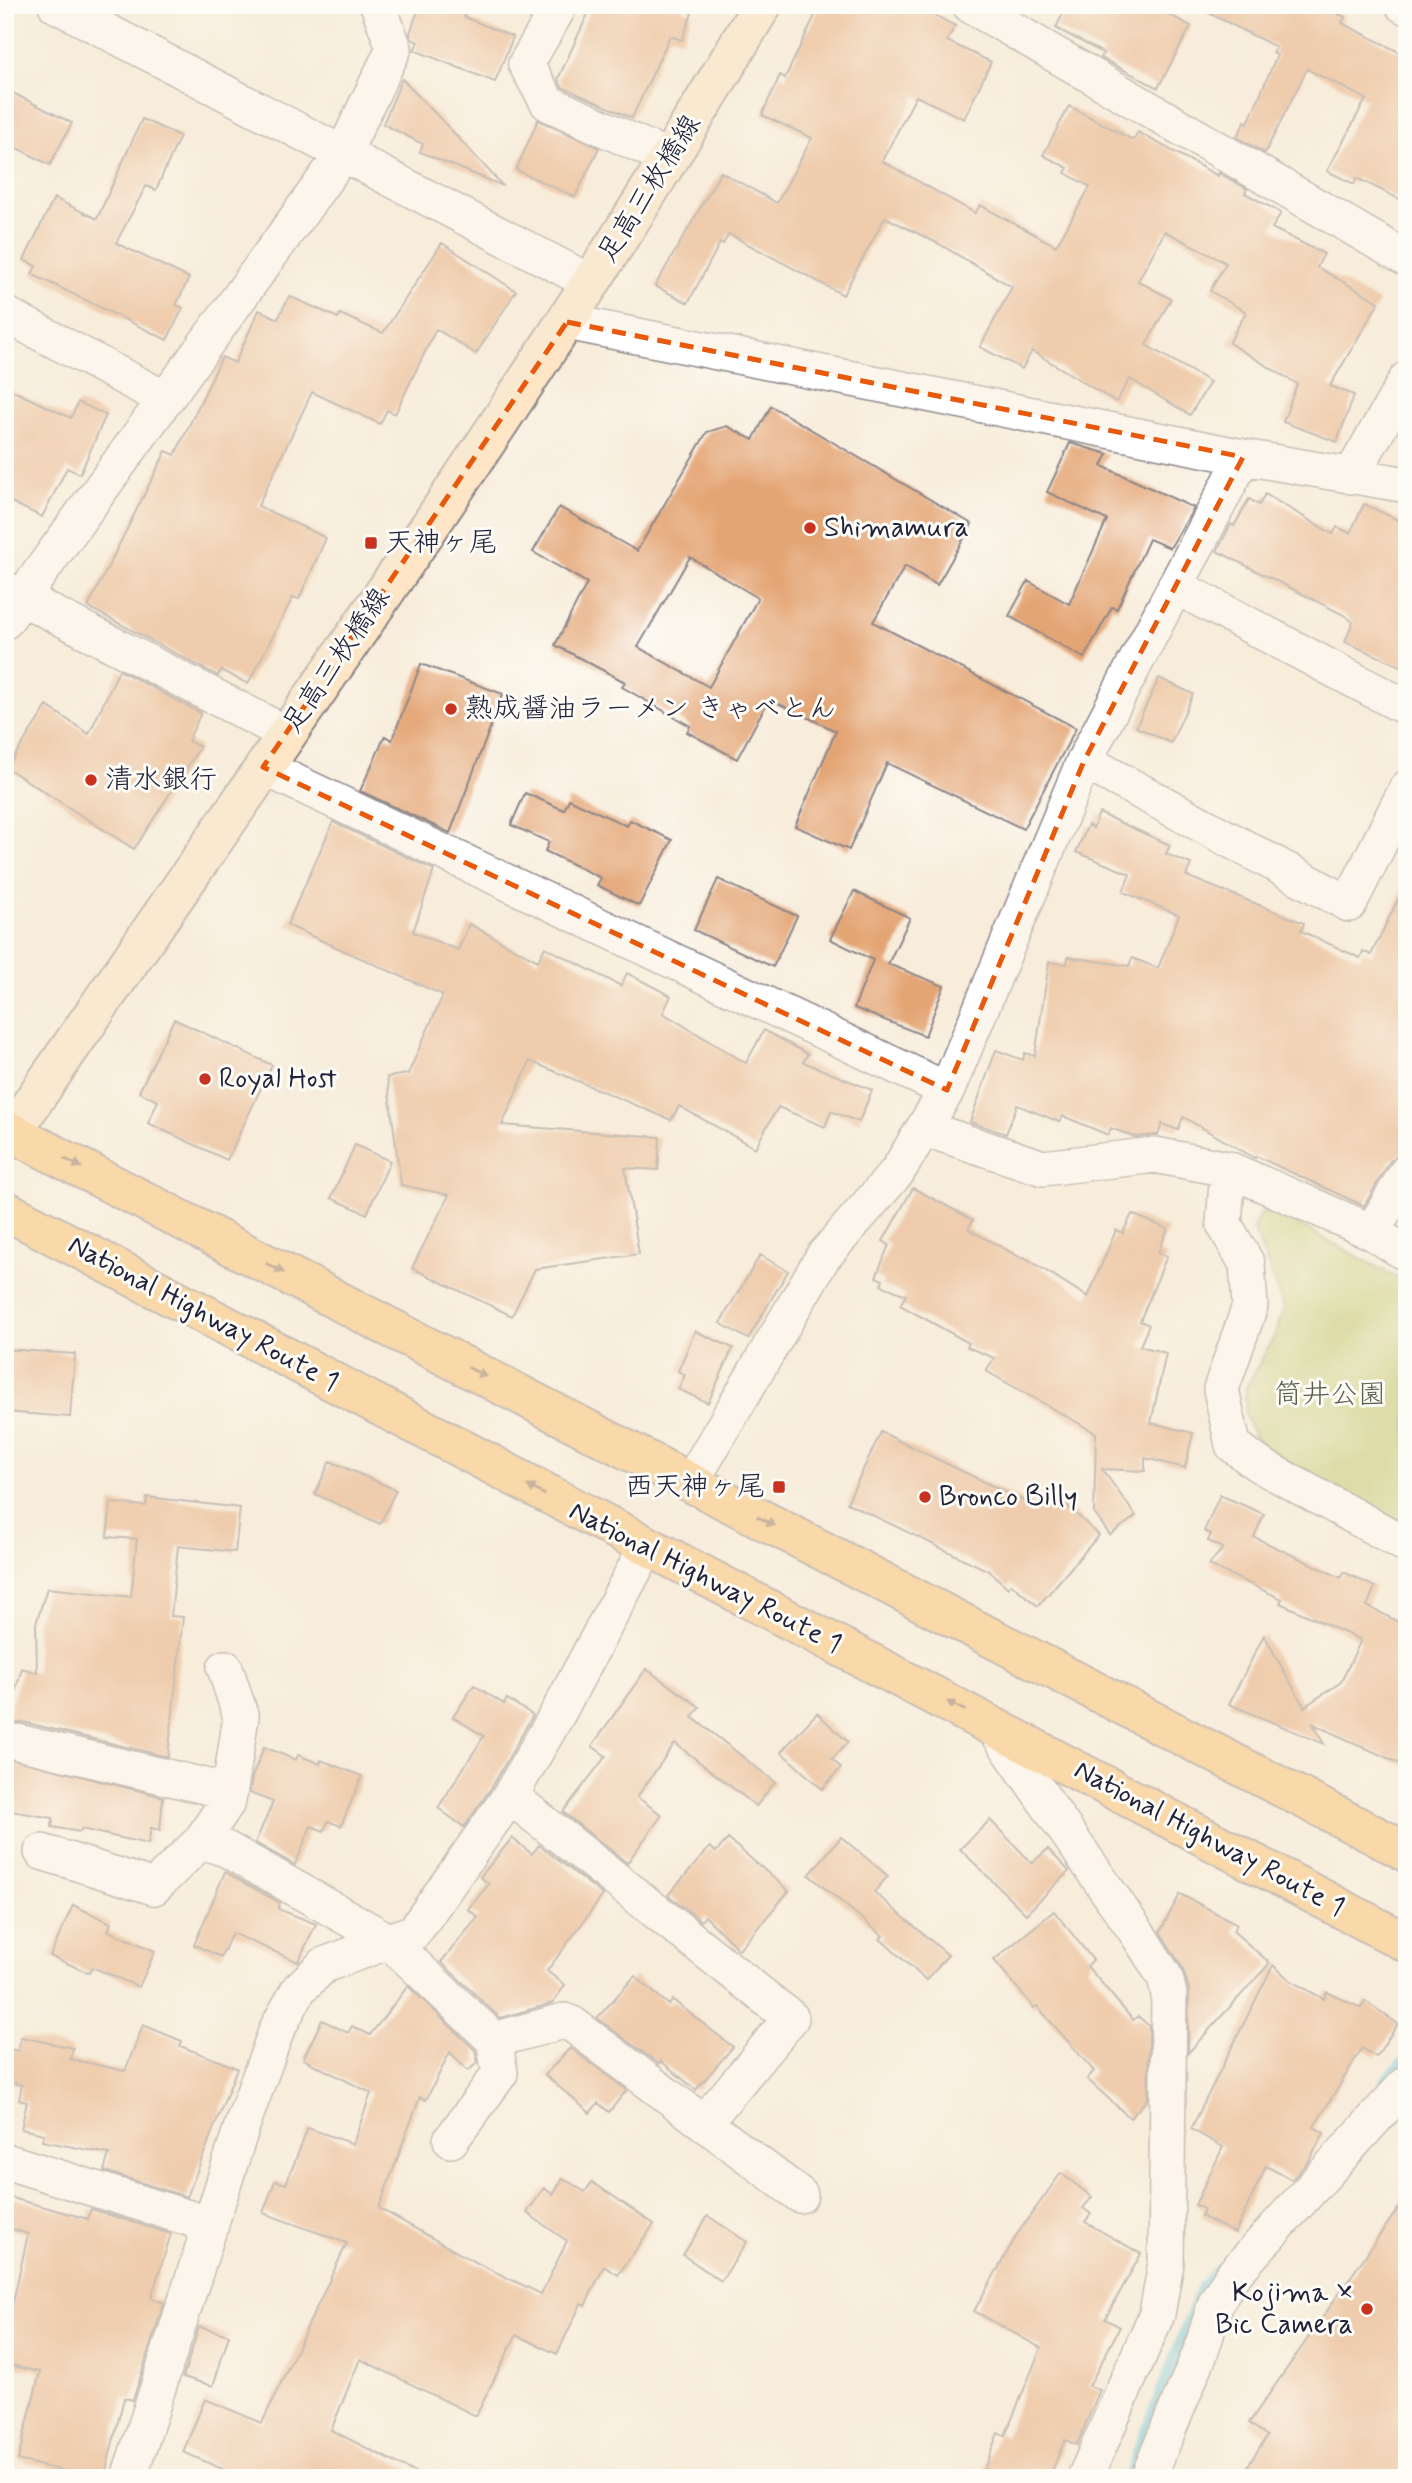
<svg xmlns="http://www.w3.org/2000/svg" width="1412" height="2483" font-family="Mynerve,'Klee One',sans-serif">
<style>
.green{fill:#becb6d;stroke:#707654;stroke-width:2}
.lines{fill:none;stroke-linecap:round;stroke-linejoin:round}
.stream{stroke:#5ec3dc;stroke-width:12}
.building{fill:#e4a574;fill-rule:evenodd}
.minor-casing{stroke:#8d878a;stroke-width:38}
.secondary-casing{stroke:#8d878a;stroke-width:42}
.trunk-casing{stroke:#8d878a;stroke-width:42}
.minor{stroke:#fff;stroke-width:35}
.secondary{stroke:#fde5c5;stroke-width:38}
.trunk{stroke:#fbbe6e;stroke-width:38}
.oneway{fill:#8e7054}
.marked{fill:none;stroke:#e8590c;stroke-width:5;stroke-dasharray:14 9;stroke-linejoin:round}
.poi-dot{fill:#c8321e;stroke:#fdfcf7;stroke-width:2.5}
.labels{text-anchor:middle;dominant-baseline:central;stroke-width:6;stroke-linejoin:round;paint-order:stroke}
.street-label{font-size:28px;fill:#22223b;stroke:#fdfcf7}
.poi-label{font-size:28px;fill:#22223b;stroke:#fdfcf7;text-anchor:start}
.park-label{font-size:28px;fill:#595d4c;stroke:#fdfcf7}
</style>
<rect width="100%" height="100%" fill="#fdfcf7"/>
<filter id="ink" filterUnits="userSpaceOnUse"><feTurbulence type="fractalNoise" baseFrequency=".0143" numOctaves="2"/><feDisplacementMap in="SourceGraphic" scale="14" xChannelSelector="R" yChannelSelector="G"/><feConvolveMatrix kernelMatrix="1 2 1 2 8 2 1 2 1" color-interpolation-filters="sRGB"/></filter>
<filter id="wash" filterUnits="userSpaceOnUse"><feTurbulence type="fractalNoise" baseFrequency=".00686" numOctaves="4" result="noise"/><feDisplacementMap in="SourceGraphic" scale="28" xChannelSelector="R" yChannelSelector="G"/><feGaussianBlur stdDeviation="1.57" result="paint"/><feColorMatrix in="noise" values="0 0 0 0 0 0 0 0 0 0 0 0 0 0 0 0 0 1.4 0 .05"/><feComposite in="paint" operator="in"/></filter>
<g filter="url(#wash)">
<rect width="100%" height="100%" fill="#f8ecda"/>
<path class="green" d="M1273,1211l134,72v244l-132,-73 -21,-17 -9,-23 1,-26 29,-53 9,-27 -31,-81 8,-14z"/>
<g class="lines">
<path class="stream" d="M1385,2082l22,-24
M1128,2478l74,-190 18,-20"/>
</g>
<g id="blocks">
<path class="building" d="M420,5h49l-5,12 49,20 -18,45 -81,-32 4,-8 -6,-3 -2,-6z
M592,5h91l-1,4 10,4 -10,27 -12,-4 -38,82 -70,-31 -4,-8z
M820,5h96l39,21 -8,15 44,21 -27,57 -48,-23 -34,65 93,52 5,-8 76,41 34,-59 -25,-14 3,-5 -25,-13 26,-49 64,34 5,-8 80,44 1,-3 28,16 -2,4 36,20 -9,15 52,26 -7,13 62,35 -49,84 24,9 -17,47 -54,-20 14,-38 -68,-41 17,-31 -36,-21 16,-28 -61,-32 -27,50 33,18 -25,46 64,37 -20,33 -60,-36 -14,23 -84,-51 -10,18 -42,-22 32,-60 -73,-43 -54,-27 -42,78 -114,-61 -6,10 -3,-1 -32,60 -33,-17 66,-114 56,31 35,-65 -50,-23 18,-40 5,3z
M1067,5h84l40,21 -33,62 -57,-30 2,-5 -47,-25z
M1193,5h128l24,12 -3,6 65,33v147l-50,-25 -3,6 -27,-13 39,-72 -59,-30 -42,84 -28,-16 8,-16 3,2 29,-68 -4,-2 3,-6z
M402,79l49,51 52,56 -83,-34 3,-8 -40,-20z
M5,89l67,34 -22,42 -45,-23z
M142,119l38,17 -24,54 -10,-4 -30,57 73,35 -13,27 7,3 -16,32 -135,-66 4,-8 -12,-6 30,-62 43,21z
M538,120l61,28 -24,49 -59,-27z
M442,243l74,48 -40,63 -40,-25 -41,85 -8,-4 -7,14 -68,-32 -54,114 68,32 -27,61 -6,-2 -45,87 -27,-14 -3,6 -130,-69 78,-156 9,4 47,-98 13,6 24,-53 19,9 11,-23 49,22 2,-4 43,19z
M5,387l66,31 7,-16 28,13 -26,59 -13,-6 -25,49 -37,-18z
M771,406l201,118 -35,61 -32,-19 -32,56 203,106 -53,101 -136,-66 -38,87 -54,-24 41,-95 -67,-32 -32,60 -50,-27 3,-6 -68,-39 3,-5 -70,-37 32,-62 -54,-31 26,-45 78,44 70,-119 20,-6 26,14zM690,557l68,41 -49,89 -71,-40z
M1070,443l38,11 -6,12 92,42 -24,40 -21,-9 -32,70 -5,-2 -28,51 -75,-42 19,-35 41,23 38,-84 -60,-28z
M1265,494l68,40 4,-7 13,6 14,-29 43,20v145l-62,-27 8,-20 -9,-7 -127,-64 14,-27 3,2 15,-27 10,6z
M421,664l82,30 -53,139 -90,-42 25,-55 7,4z
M119,670l82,43 -13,28 12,6 -66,102 -127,-81 40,-62 42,28z
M1159,678l34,16 -22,49 -35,-16z
M525,793l39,17 5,-11 58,27 3,-6 42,20 -33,66 -42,-21 4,-7 -56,-27 4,-9 -38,-17z
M1099,813l71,32 -4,9 25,10 -5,12 118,47 -3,8 59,27 3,-7 8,4 36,-74v271l-17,9 -26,45 -108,-50 -1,2 -72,-41 -5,13 -16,-6 -4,11 -23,2 -24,-9 -3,7 -45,-19 -3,6 -43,-17 -11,29 -36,-12 26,-72 27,10 2,-7 10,3 14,-94 18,2 1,-7 61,9 3,-8 26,10 21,-53 -56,-23 7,-18 -54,-22 12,-27 5,3z
M333,822l101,48 -21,62 45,18 11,-26 69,37 7,-14 76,39 6,-13 44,23 -8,17 83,50 18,-33 44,24 -5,8 69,28 -13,32 -28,-11 -6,16 -47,-20 -23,41 -76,-42 -8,14 -141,-59 -28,64 158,12 -2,33 -33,-2 14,86 -104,15 -23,47 -100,-48 37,-73 -48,-10 -14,-108 21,-3 35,-79 -156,-70z
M718,879l79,37 -24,51 -79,-37z
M854,891l56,27 -22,46 56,22 -19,50 -71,-28 19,-48 -43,-21z
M174,1019l98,46 -45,95 -79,-37 10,-22 -19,-9z
M355,1145l35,16 -23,53 -36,-16z
M913,1188l60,32 -5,9 55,30 1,-2 64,40 28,-67 7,3 9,-19 36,15 -10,23 9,4 -27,65 9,4 -9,21 26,7 -15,70 42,10 -8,35 -40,-10v13l-43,-2 34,47 -26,19 -16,-22 2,-80 -110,-62 8,-13 -27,-11 2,-4 -69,-38 6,-10 -25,-10 2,-5 -7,-3 13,-32 -6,-4z
M760,1255l28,16 -40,68 -28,-16z
M695,1331l38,17 -25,55 -30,-14 7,-14 -7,-4z
M5,1349l70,5 -5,63 -65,-5z
M881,1432l155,75 15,-16 48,44 -61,71 -27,-22 -3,4 -19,-17 -142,-68z
M330,1461l66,29 -16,34 -65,-30z
M1220,1495l44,19 -10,23 87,41 3,-6 31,15 -8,19 40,20v141l-94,-43 11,20 -95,-40 35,-69 40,72 37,-25 20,-42 -81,-37 2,-4 -73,-34 14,-17 -15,-7 3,-7 -7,-3z
M147,1497l93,11 -5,44 -57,-6 -7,70 12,1 -15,140 -145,-35 -18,5 17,-59 15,5 -1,-49 11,-36 84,9 6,-58 -30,-2 4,-34 35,3z
M646,1669l54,38 -8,10 83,65 -19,24 -81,-63 -38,54 25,18 -35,48 -64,-51 43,-56 -14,-10z
M474,1685l30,19 3,-5 26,16 -40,70 -29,42 -26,-19 46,-72 -31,-19z
M817,1713l31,29 -16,17 9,9 -19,21 -41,-37z
M264,1747l32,13 2,-5 22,9 1,-4 41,16 -21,50 -13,-5 -4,10 -13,-5 -16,39 -40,-22 18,-41 -23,-9 2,-16z
M5,1757l158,40 -3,33 -9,-2 -3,16 -67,-15 -1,3 -28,-5 1,-9 -48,-8z
M990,1820l42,43 16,-14 21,22 -43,43 -66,-65z
M841,1837l47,39 -14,16 74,63 -22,25 -46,-41 3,-3 -74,-61z
M512,1838l20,16 7,-9 64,50 -56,76 18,14 -12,18 -53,15 -59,-56 37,-45 -10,-8 21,-25 -9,-7z
M728,1839l61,52 -50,59 -34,-34 -4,5 -33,-26 42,-48 6,5z
M225,1872l55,31 -2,6 38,15 -18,38 -66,-29 -11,24 -27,-12z
M1180,1894l57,30 -4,7 37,32 -82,90 1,-64 -7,-22 -22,-35z
M73,1905l38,18 -3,8 47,20 -16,36 -47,-20 -3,6 -39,-17z
M1054,1911l39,49 -6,6 46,54 5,-4 11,10 -1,73 -18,19 -43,-39 7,-8 -57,-65 -3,2 -40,-48z
M1273,1965l18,16 33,18 3,-7 34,16 4,-7 33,23 -22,33 -14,-9 -48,79 10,6 -16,29 -16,18 -26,-14 -31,67 -34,-17 3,-7 -9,-4 28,-58 -32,-18z
M635,1976l34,29 4,-5 60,47 -37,43 -35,-29 -2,3 -62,-46z
M408,1986l67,64 3,12 -10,9 -18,-19 -24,48 -6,-3 -41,111 94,53 68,33 26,-53 -40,-28 17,-25 9,6 10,-16 22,14 7,-10 62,42 -36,51 -14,-9 -19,40 -4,-2 -24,50 -41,-19 -40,81 -116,-57 -29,71 95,48h-183l-60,-26 22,-53 57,24 85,-180 -84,-30 12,-32 11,3 22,-56 45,16 18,-51 -68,-34 19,-39 26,13 4,-7 18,9z
M143,2025l39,16 -2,5 57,22 -50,129 -83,-26 5,-17 -67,-13 2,-7 -23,-5 6,-27 -8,-2 3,-15 -17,-4v-33l13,3 3,-14 52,11 -3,11 55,12z
M570,2048l57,42 -18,22 -11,-9 -8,10 -45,-38z
M1061,2173l31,24 -9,11 8,6 -6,8 56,32 -36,65 15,8 -31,59 11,4 -23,55 -12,-5 -16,38h-43l-22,-9 14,-36 7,3 36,-88 -67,-37 44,-78z
M5,2196l83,23 3,-10 80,25 -20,64 13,5 -31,97 -9,-2 -20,80h-13l-73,-18 22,-88 -35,-8v-54l6,1 17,-77 -23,-7z
M1407,2196v282h-167l27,-42 -18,-13z
M708,2216l39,26 -26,39 -38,-26z
M199,2327l30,8 -16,51 -30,-9z"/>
</g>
</g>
<g filter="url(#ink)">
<use href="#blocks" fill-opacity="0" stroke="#8d878a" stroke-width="2"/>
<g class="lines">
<defs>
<path id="minor" d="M56,5l536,278
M560,5l-34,59 22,39 123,56
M970,5l437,254
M1403,5l4,2
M5,314l160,85
M567,322l676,135 164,28
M1351,476l56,-97
M1175,586l232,122
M5,589l282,145
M5,621l338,-467 51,-106 -16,-43
M1084,761l265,143 58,-116
M263,767l684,323
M926,1129l117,39 112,-13 73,14 144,63 35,22
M1228,1169l-4,55 23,40 3,42 -29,83 12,56 25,19 149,81
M1372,1232l35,-60
M691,1482l132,-225 74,-85 50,-82 137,-329 159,-304
M993,1726l146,210 26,41 4,17 -3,269 -9,51 -72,164
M18,1742l212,50
M510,1796l281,222 -87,105
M201,1841l27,-40 13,-84 -16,-49
M42,1852l112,35 47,-46 25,8 164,93 104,98 6,33 -49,67
M494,2040l70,-19 8,3 228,171
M5,2161l206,64
M129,2478l115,-358 33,-91 22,-40 25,-24 90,-33 96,-136 48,-83 88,-165
M1148,2478l53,-127 15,-49 16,-26 175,-193"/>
<path id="secondary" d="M12,1132c255,-372 521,-738 750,-1127"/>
<path id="trunk" d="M5,1129l1402,723
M5,1210c467,246 935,488 1402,733"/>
</defs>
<use href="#minor" class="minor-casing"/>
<use href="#secondary" class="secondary-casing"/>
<use href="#trunk" class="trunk-casing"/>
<use href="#minor" class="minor"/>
<use href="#secondary" class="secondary"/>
<use href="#trunk" class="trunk"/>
</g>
<defs><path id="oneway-solid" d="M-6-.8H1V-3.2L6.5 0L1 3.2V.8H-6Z" transform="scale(1.75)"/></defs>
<g class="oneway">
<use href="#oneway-solid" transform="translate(73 1163) rotate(27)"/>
<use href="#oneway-solid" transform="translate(275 1268) rotate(27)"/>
<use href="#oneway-solid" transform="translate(477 1372) rotate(27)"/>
<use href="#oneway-solid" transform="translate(536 1490) rotate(-152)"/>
<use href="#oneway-solid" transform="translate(766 1521) rotate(27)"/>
<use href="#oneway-solid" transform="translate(956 1706) rotate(-153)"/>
</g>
</g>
<path d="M0 0H1412V2483H0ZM567,322l676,135 -159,304 -137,329 -684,-323z" fill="#f8ecda" fill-opacity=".55" fill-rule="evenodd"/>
<path class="marked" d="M567,322l676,135 -159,304 -137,329 -684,-323z"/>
<g class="poi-dot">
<circle cx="810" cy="528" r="7"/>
<rect x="364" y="536" width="14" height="14" rx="3.5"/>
<circle cx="451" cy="709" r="7"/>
<circle cx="91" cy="780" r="7"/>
<circle cx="205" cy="1079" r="7"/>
<rect x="772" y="1480" width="14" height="14" rx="3.5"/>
<circle cx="925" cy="1497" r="7"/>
<circle cx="1367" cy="2309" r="7"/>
</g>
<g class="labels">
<g class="street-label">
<text transform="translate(650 189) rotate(-58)">足高三枚橋線</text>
<text transform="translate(337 661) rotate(-56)">足高三枚橋線</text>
<text transform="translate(203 1314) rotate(28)">National Highway Route 1</text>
<text transform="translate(705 1578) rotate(27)">National Highway Route 1</text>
<text transform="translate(1209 1839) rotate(28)">National Highway Route 1</text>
</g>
<g class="poi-label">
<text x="824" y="528">Shimamura</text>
<text x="385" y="543">天神ヶ尾</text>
<text x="465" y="709">熟成醤油ラーメン きゃべとん</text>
<text x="105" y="780">清水銀行</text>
<text x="219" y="1079">Royal Host</text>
<text x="765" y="1487" text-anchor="end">西天神ヶ尾</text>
<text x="939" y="1497">Bronco Billy</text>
<text x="1353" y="2293" text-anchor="end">Kojima ×<tspan x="1353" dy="32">Bic Camera</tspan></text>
</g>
<g class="park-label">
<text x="1330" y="1395">筒井公園</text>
</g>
</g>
<rect width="1412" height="2483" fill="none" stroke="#fdfcf7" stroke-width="28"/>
</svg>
